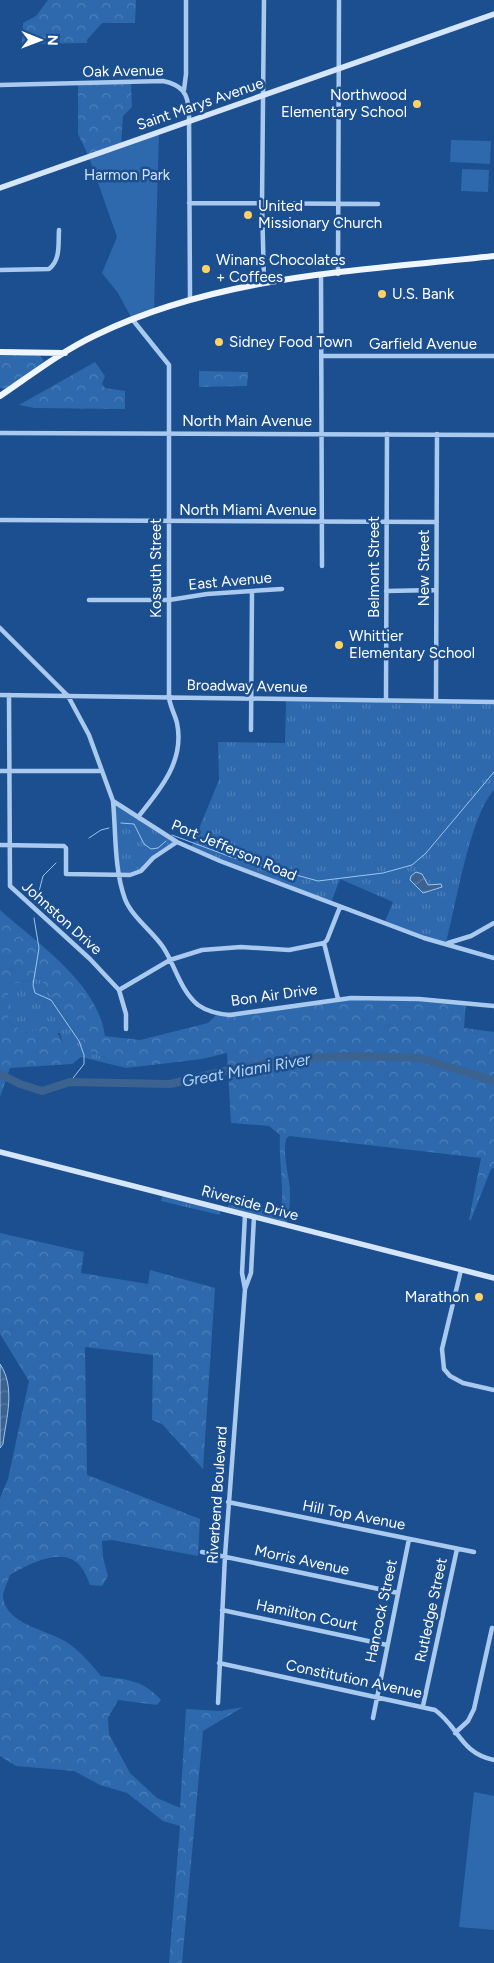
<svg xmlns="http://www.w3.org/2000/svg" width="494" height="1963" font-family="Figtree,sans-serif">
<style>
.grass{fill:url(#grass-tufts)}
.forest{fill:url(#forest-crowns)}
.green{fill:#2e69ad}
.water{fill:url(#water-waves);stroke:#9cc4f0}
.lines{fill:none;stroke-linecap:round;stroke-linejoin:round}
.stream{stroke:#9cc4f0;stroke-width:1}
.river{stroke:#3c6290;stroke-width:8}
.minor{stroke:#a9c9ee;stroke-width:4.5}
.secondary{stroke:#d6e6fa;stroke-width:5.5}
.primary{stroke:#f0f6ff;stroke-width:6}
.poi-dot{fill:#ffd166;stroke:#1b4f8f;stroke-width:2}
.labels{text-anchor:middle;dominant-baseline:central;stroke-width:5;stroke-linejoin:round;paint-order:stroke}
.street-label{font-size:15px;fill:#fff;stroke:#1b4f8f}
.poi-label{font-size:15px;fill:#fff;stroke:#1b4f8f;text-anchor:start}
.park-label{font-size:15px;fill:#cfe3fa;stroke:#1b4f8f}
.water-label{font-size:16px;font-style:italic;fill:#b5d3f5;stroke:#1b4f8f}
</style>
<defs>
<pattern id="grass-tufts" width="24" height="20" patternUnits="userSpaceOnUse" patternTransform="scale(1.25)"><rect width="24" height="20" fill="#2e69ad"/><path d="M3 7l-1-3M5 7V3M7 7l1-3M15 17l-1-3M17 17v-4M19 17l1-3" fill="none" stroke="#4d80b9"/></pattern>
<pattern id="forest-crowns" width="20" height="18" patternUnits="userSpaceOnUse" patternTransform="scale(1.25)"><rect width="20" height="18" fill="#2e69ad"/><path d="M2 6a3 3 0 1 1 6 0M12 15a3 3 0 1 1 6 0" fill="none" stroke="#4d80b9"/></pattern>
<pattern id="water-waves" width="16" height="10" patternUnits="userSpaceOnUse" patternTransform="scale(1.25)"><rect width="16" height="10" fill="#3c6290"/><path d="M0 5q4-4 8 0t8 0" fill="none" stroke="#597aa1"/></pattern>
</defs>
<rect width="100%" height="100%" fill="#1b4f8f"/>
<path class="grass" d="M286,699l208,3v88c-24,26 -38,115 -48,153l-62,-19 9,-22 -53,-23 -9,24 -140,-55 28,-68 -1,-38 67,1z
M113,801l64,41 -24,16 -12,13 -22,4z
M40,978l46,71 40,19 -45,-11 -9,7v-9l-8,-6 -4,-16h-33l-19,-11 -1,-32 10,-7z
M163,1193l57,15v7l-59,-14z
M228,1199l53,16 -3,8 -50,-13z"/>
<path class="forest" d="M48,0h88l-1,23h-33l-15,17v3l-65,1 1,-21 13,-7z
M131,82l1,25 -9,9 -2,30 -32,11 -11,-23v-50z
M0,352l39,2 5,7 -33,28 -11,-1z
M95,362l10,14 -3,8 3,4 20,3v18l-90,-1 -16,-3z
M199,371l49,1 -1,14 -48,1z
M0,910c38,34 98,73 105,126l35,4 68,-17 9,-9 134,-16 115,4 -2,26 30,4v136l-3,1 -20,51h-2l12,-62 -192,-22 -3,3c-4,21 5,39 4,59 0,9 -2,19 -4,27l-8,-2c9,-28 0,-58 2,-88l-11,-9 -38,-3 -4,-70 -25,6 -76,9 -40,-19 -46,-71 -23,5 -9,7v32l19,11 22,-9c15,12 10,21 23,31v9l-62,4 -10,29z
M0,1233l84,19 -3,21 67,11 2,-14 65,18 -12,181 -41,-45 -10,-4 1,-65 -68,-8 2,128 113,44 -2,37 -86,-16 -10,1 1,17 5,18 -6,10 -12,-1c-3,-8 -7,-18 -14,-23 -18,-14 -50,4 -66,13 -2,6 -7,16 -7,22 3,28 46,33 65,46 13,9 23,21 33,33 27,4 41,3 60,24l-4,5 -39,-5 -10,18 1,16 21,39 27,25 23,10 6,-99 34,2 23,-4 -40,24 -21,232h-13l11,-137 -17,-5 -36,-28 -27,-8 -26,-14 -58,-5 -16,-10v-258l8,-19 21,-98 -29,-47z"/>
<path class="green" d="M159,132l-5,179 -22,8 -14,-26 -16,-20 15,-36 -28,-80z
M451,140l40,1 -1,23 -40,-2z
M462,169l27,1 -1,22 -27,-1z
M474,1792l20,4v134l-35,-3z"/>
<path class="water" d="M416,872l6,2 6,11 13,-1 1,3 -19,6 -13,-13 1,-4z
M0,1364c16,24 6,54 3,80l-3,4z"/>
<g class="lines">
<path class="stream" d="M121,823l13,1 10,20 7,5 7,-1 8,-7
M172,835l59,22 87,24 65,-8 29,-8 14,-12 68,-81
M89,838l12,-8 8,-2
M36,903l7,-27 13,-13
M34,918l5,30 -6,37 2,8 16,7 28,41 5,14v9l-14,18"/>
<path class="river" d="M0,1074l20,10 22,7 28,-9 100,2 63,-15 66,-11 56,-2 65,2 74,23"/>
<path class="minor" d="M264,0l-2,203 2,80
M0,85l163,-4c19,4 25,12 26,31l1,186
M184,90l2,-16v-74
M189,203l189,1
M0,270l49,-1c12,-9 9,-26 10,-39
M338,274l1,-274
M321,276l1,290
M132,319l37,46v332c1,10 6,17 8,26 8,38 -17,67 -39,94
M321,356h173
M0,433l494,2
M0,520l437,2
M386,591l50,-1
M89,600h80l38,-6 75,-5
M0,628l68,68 21,39 24,66 64,41 43,19 204,77 70,20
M0,695l494,7
M9,695l1,191 80,73 29,31 7,24v15
M386,700l1,-266
M436,701l1,-267
M251,730l1,-139
M0,771h102
M113,801c3,32 1,68 12,98 7,18 27,32 38,48 12,18 17,43 35,58 10,7 20,9 32,10l121,-17 68,1 75,7
M0,845l64,1 2,2v26l64,1 11,-4 12,-13 24,-16
M448,943l23,-7 23,-13
M119,990l51,-30 32,-10 39,-3 48,3 35,-7
M338,999l-14,-56 3,-3 13,-33
M245,1215l-3,58 3,16 6,-16 3,-56
M461,1270l-19,79 2,20 6,7 13,7 31,7
M228,1502l246,50
M202,1552l196,41
M222,1610l165,35
M219,1663l216,47c24,17 25,43 59,50
M218,1703l7,-147 20,-267
M423,1706l34,-157
M373,1718l36,-179
M455,1733l13,-12 6,-12 18,-81"/>
<path class="secondary" d="M0,188l494,-174
M0,1152l494,126"/>
<path class="primary" d="M0,352l65,1
M0,396c31,-21 62,-45 96,-61 124,-60 264,-64 398,-79"/>
</g>
<g class="poi-dot">
<circle cx="417" cy="104" r="5"/>
<circle cx="248" cy="215" r="5"/>
<circle cx="206" cy="269" r="5"/>
<circle cx="382" cy="294" r="5"/>
<circle cx="219" cy="342" r="5"/>
<circle cx="339" cy="645" r="5"/>
<circle cx="479" cy="1297" r="5"/>
</g>
<g class="labels">
<g class="street-label">
<text transform="translate(123 71) rotate(-1)">Oak Avenue</text>
<text transform="translate(200 104) rotate(-19)">Saint Marys Avenue</text>
<text x="423" y="344">Garfield Avenue</text>
<text x="247" y="421">North Main Avenue</text>
<text x="248" y="510">North Miami Avenue</text>
<text transform="translate(374 567) rotate(-90)">Belmont Street</text>
<text transform="translate(156 568) rotate(-90)">Kossuth Street</text>
<text transform="translate(424 568) rotate(-90)">New Street</text>
<text transform="translate(230 581) rotate(-5)">East Avenue</text>
<text transform="translate(247 686) rotate(1)">Broadway Avenue</text>
<text transform="translate(234 850) rotate(23)">Port Jefferson Road</text>
<text transform="translate(62 918) rotate(42)">Johnston Drive</text>
<text transform="translate(274 995) rotate(-8)">Bon Air Drive</text>
<text transform="translate(250 1203) rotate(15)">Riverside Drive</text>
<text transform="translate(217 1495) rotate(-86)">Riverbend Boulevard</text>
<text transform="translate(354 1515) rotate(11)">Hill Top Avenue</text>
<text transform="translate(302 1560) rotate(12)">Morris Avenue</text>
<text transform="translate(431 1610) rotate(-78)">Rutledge Street</text>
<text transform="translate(381 1611) rotate(-78)">Hancock Street</text>
<text transform="translate(307 1615) rotate(12)">Hamilton Court</text>
<text transform="translate(354 1679) rotate(12)">Constitution Avenue</text>
</g>
<g class="poi-label">
<text x="407" y="95" text-anchor="end">Northwood<tspan x="407" dy="17">Elementary School</tspan></text>
<text x="258" y="206">United<tspan x="258" dy="17">Missionary Church</tspan></text>
<text x="216" y="260">Winans Chocolates<tspan x="216" dy="17">+ Coffees</tspan></text>
<text x="392" y="294">U.S. Bank</text>
<text x="229" y="342">Sidney Food Town</text>
<text x="349" y="636">Whittier<tspan x="349" dy="17">Elementary School</tspan></text>
<text x="469" y="1297" text-anchor="end">Marathon</text>
</g>
<g class="park-label">
<text x="127" y="175">Harmon Park</text>
</g>
<g class="water-label">
<text transform="translate(246 1070) rotate(-10)">Great Miami River</text>
</g>
</g>
<g transform="translate(40 40) rotate(91)" stroke="#1b4f8f" stroke-width="4" paint-order="stroke">
<path d="M0-4L9 19L0 12L-9 19Z" fill="#ffffff"/>
<text y="-8" font-size="14" font-weight="bold" text-anchor="middle" fill="#ffffff">N</text>
</g>
</svg>
